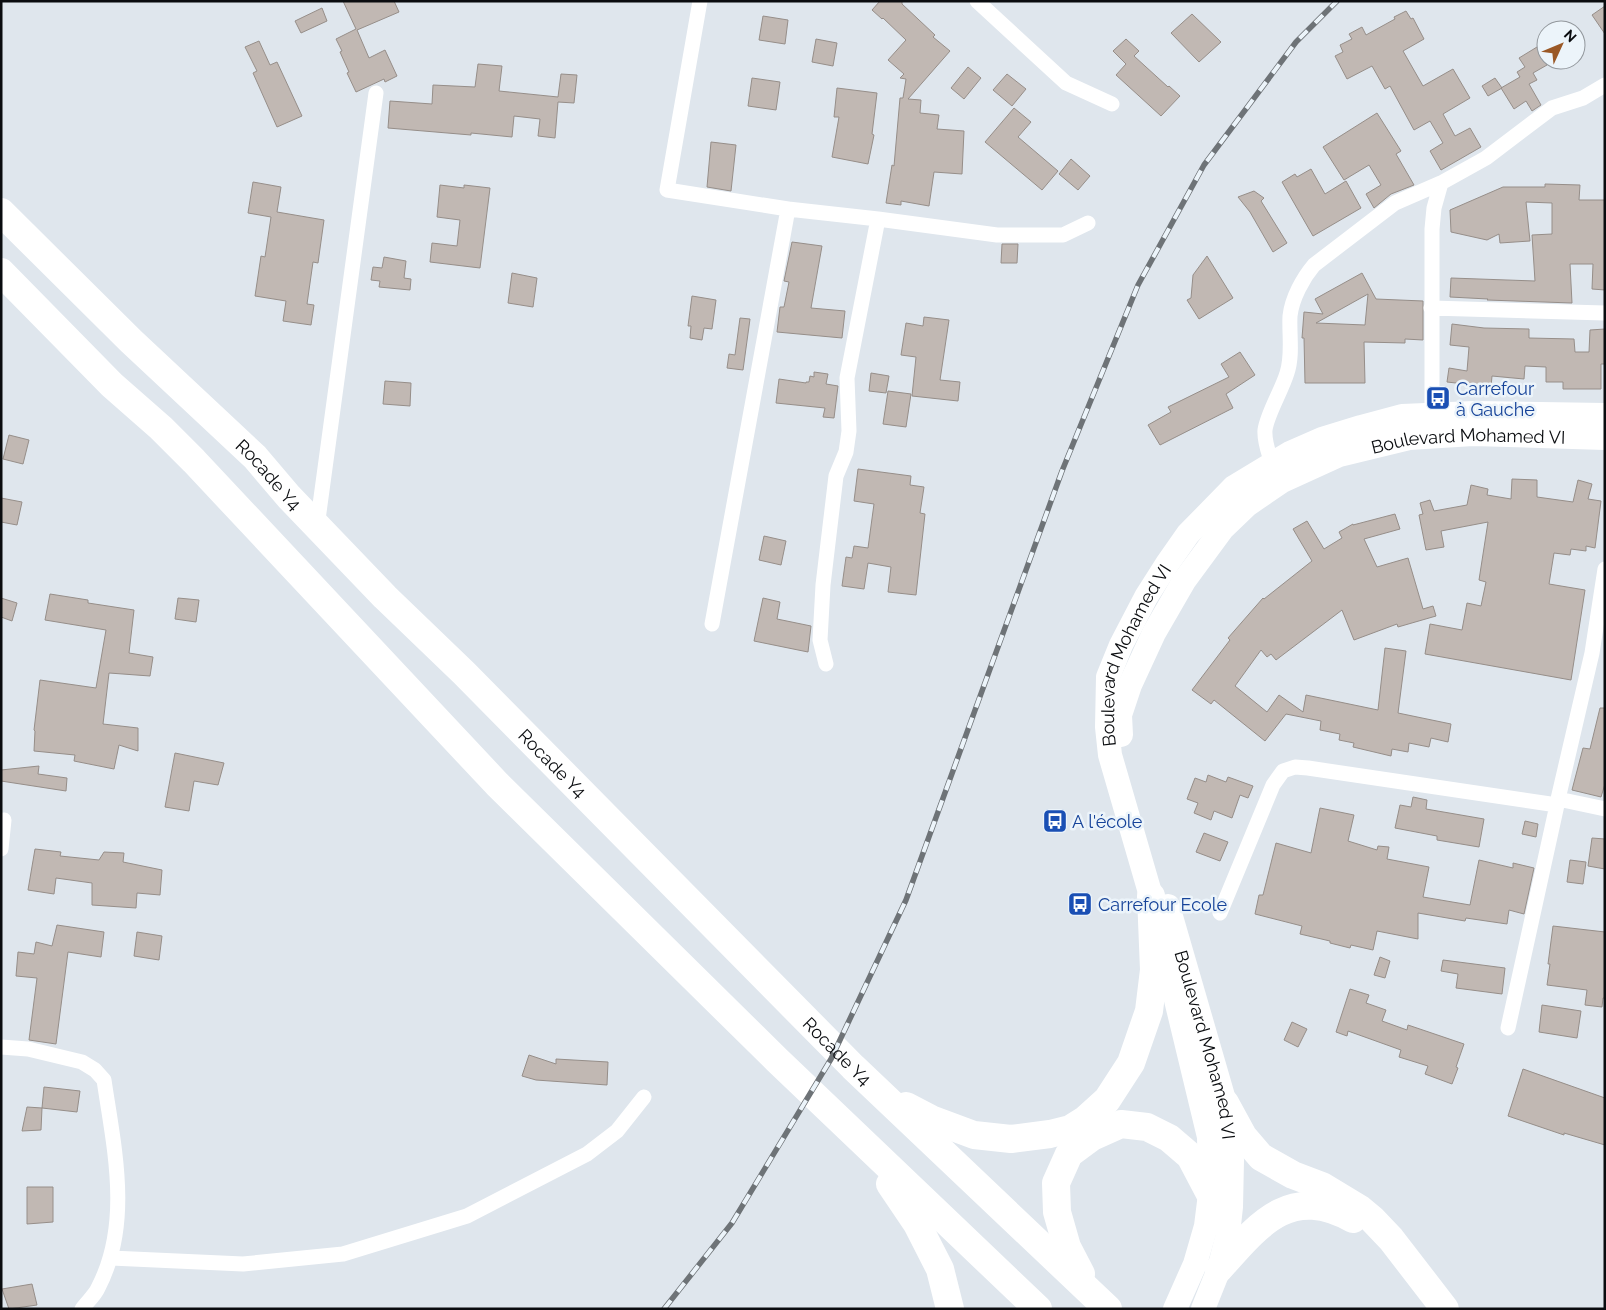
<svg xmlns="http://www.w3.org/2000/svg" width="1606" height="1310" font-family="Raleway,sans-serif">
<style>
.building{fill:#c1b8b3;stroke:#968e89;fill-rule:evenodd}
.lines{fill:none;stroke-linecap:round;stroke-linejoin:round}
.street{stroke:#fff;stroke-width:15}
.primary{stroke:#fff;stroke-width:24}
.highway{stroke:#fff;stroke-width:28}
.rail-casing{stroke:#6e7377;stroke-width:5.5}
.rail{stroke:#ecf4fa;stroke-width:4;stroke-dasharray:11;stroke-linecap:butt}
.labels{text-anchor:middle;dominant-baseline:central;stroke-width:5;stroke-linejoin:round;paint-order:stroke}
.transit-label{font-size:18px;fill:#164399;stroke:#ecf4fa;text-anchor:start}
.street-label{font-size:18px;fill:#0a0c0f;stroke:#ecf4fa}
</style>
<rect width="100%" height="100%" fill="#dfe6ed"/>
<path class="building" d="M343,1h51l5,11 -42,18 12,28 16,-8 12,26 -12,6 -1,-3 -28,13 -9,-19 2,-1 -9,-20 2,-1 -6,-12 20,-10z
M880,1h22v3l33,31 -2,2 17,14 -42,48 13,1 -1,13 19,2 -2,14 27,2 -2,43 -28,-2 -5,34 -28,-5v4l-15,-2 6,-38 2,1 6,-68h3l3,-19 -6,-1 4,-4 -16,-14 18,-20 -23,-22 -1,1 -10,-9z
M1605,6v28l-13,-19z
M322,8l5,13 -26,12 -6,-12z
M1406,11l5,8 2,-1 11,21 -21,12 20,35 30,-17 17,29 -27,16 12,22 15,-8 11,19 -40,23 -11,-19 13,-8 -13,-22 -16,9 -24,-44 -5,3 -13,-23 -25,13 -12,-23 8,-4 -3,-7 12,-6 -3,-5 13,-7 4,8 29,-16 -1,-2z
M1192,14l29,28 -22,20 -28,-29z
M763,16l25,4 -3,24 -26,-4z
M816,39l21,4 -4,23 -21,-4z
M1126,39l13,12 -5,5 34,31 1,-1 11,10 -19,20 -45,-41 10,-11 -13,-13z
M259,41l11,24 7,-3 25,54 -25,11 -24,-54 4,-2 -12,-24z
M1537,47l10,18 -14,8 4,7 -8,4 12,21 -9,6 -6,-10 -12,8 -13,-21 19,-11 -3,-5 8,-5 -6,-9z
M478,64l24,2 -3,25 59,6 3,-23 16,1 -3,28 -16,-1 -3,36 -17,-2 2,-17 -26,-3 -2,21 -41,-4v2l-83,-7 2,-27 42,3 1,-19 42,2z
M968,67l13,11 -17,21 -13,-11z
M1007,74l19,15 -14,17 -19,-16z
M752,78l28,4 -4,28 -28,-4z
M1495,78l7,10 -14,8 -6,-10z
M837,88l40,5 -5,41 2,1 -6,29 -36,-7 7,-40h-5z
M1014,108l17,14 -13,15 40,34 -16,19 -57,-48z
M1377,113l24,38 -5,3 18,31 -23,9 -17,14 -8,-14 15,-9 -12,-20 -25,15 -21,-33z
M711,142l25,3 -5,46 -24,-4z
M1071,159l19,17 -12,14 -19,-16z
M1311,169l14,25 21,-13 15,27 -48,28 -31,-54 13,-8 2,3z
M253,182l28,5 -4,25 47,8 -6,43 -5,-1 -6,42 7,1 -3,20 -28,-4 3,-20 -31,-5 6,-40 4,1 6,-40 -23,-4z
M1545,184l35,1 -1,15h26v90l-13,-1 1,-25h-23l2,39 -85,-3 1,-1 -38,-2 1,-19 84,3 -3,-46 20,-1v-31l-26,-1 4,39 -30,2 -1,-9 -12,6 -36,-8 -1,-22 53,-23h42z
M440,185l24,3v-3l26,3 -10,80 -50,-6 2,-19 25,3 3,-26 -23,-3z
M1254,191l10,7 -3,3 26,42 -14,9 -23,-40 -12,-15z
M792,242l30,4 -11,62 34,3 -3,27 -65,-6 3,-25h4l5,-25 -5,-1z
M1002,244h16l-1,19h-16z
M1207,256l26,42 -34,21 -12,-19 4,-2 2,-23z
M384,257l22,4 -2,17 7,1 -1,11 -31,-3 1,-6 -9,-1 2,-13 9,1z
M512,273l25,5 -4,29 -25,-4z
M1362,273l14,26 47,2v39l-18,-1v4l-41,-1 1,41h-60l-1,-45h-2l2,-26 19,2 -8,-15zM1368,294l-3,31 -49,-2 9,-5z
M692,296l24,4 -4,29 -8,-1 -2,12 -12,-2 1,-12h-3z
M924,317l25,3 -9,60 20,2 -2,19 -46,-5 4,-39 -15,-2 5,-32 17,3z
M740,318l10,1 -7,51 -16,-2 2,-14 6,1z
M1452,324l32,4 45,1v9l45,1 1,13h14l1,-22 15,-1v35h-4v25h-38v-7h-17v-15l-21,-1 -1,13 -32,-3 -1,11 -44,-5 2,-14 18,3 2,-24 -19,-2z
M1240,352l15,23 -29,19 7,14 -73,37 -12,-20 23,-13 -3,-5 61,-30 -8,-13z
M814,372l14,2 -2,10 12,2 -4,32 -11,-1 2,-9 -49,-5 3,-24 27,4v-1h3l1,-6 4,1z
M871,373l18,3 -3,17 -17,-2z
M385,381l26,2 -1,23 -27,-2z
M888,391l23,3 -5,33 -23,-3z
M9,435l20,5 -6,24 -20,-5z
M858,469l53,7 -1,9 14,2 -4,26 5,1 -9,81 -28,-3 3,-25 -23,-4 -4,26 -22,-3 4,-29 6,1 2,-12 14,2 6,-44 -20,-3z
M1512,479l25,1v17l36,5 5,-22 14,4 -4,15 13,2 -6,47 -9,-2v5l-15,-2 -1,6 -16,-2 -5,31 36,6 -14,90 -146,-26 5,-30 32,6 5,-27 14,3 5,-24 -7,-2 9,-58 -47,9 3,16 -18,3 -7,-35 4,-1 -3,-11 10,-3 4,11 33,-6 4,-20 17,4 -1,6 24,4z
M1,498l21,4 -5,23 -16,-3z
M1395,514l5,15 -36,10 13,28 31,-9 15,51 10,-3 3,10 -38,11 -1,-3 -43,16 -12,-30 -66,50 -5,-6 -4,3 -6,-7 -26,36 32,26 12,-17 24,17 3,-17 72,15 7,-62 21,3 -8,62 53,11 -3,18 -17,-4 -2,9 -20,-4 -1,9 -16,-3 -1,7 -38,-9 1,-4 -15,-3 1,-6 -20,-4 1,-9 -35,-7 -21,27 -51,-41 -3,4 -19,-14 38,-50 -2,-2 35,-40 1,1 48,-38 -19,-32 14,-8 17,28 18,-11 -3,-6 14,-8v1z
M764,536l22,5 -5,24 -22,-5z
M50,594l38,6v3l46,7 -5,43 24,4 -3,19 -41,-3 -6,51 35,4v23l-19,-6 -5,24 -40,-8 1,-6 -41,-4 1,-20 -1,-1 6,-50 56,8 10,-58 -61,-10z
M1,598l16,5 -5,18 -11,-4z
M178,598l21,2 -3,22 -21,-3z
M763,598l17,4 -3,17 34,7 -3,26 -54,-11z
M1600,708h5v76l-4,13 -29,-7 11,-42 7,1z
M175,753l49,10 -6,22 -24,-4 -5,30 -24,-4z
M39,766l-1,8 29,4 -1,13 -65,-10v-11z
M1208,775l18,7 2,-5 25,9 -5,12 -8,-3 -8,23 -18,-7 -3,9 -17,-7 4,-10 -11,-4 8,-21 11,4z
M1413,797l14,3 -1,9 58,10 -5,28 -42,-7v-4l-42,-8 5,-23 11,2z
M1320,808l34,7 -6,26 29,9 1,-4 11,1 -2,12 42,8 -6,30 47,8 9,-45 34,8v-5l21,5 -10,46 -15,-4 -2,14 -41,-6 -1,3 -47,-8v26l-41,-8 -4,19 -22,-5 -1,3 -20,-5v-2l-30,-7 2,-8 -47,-12 4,-19h4l13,-52 35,10z
M1525,821l13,3 -2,13 -14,-3z
M1204,833l24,9 -8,19 -24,-9z
M1592,838l13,1v30l-17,-3z
M35,849l26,3 -1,4 39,4 5,-8 20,1 -1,9 39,8 -2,25 -23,-2 -1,15 -44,-3v-22l-36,-5 -2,16 -26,-4z
M1570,860l16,2 -3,22 -16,-2z
M57,925l47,7 -3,25 -33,-5 -12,92 -27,-4 8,-62 -21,-2 2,-24 16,2 2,-12 16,4z
M1553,926l52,6v66h-2l-1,9 -17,-2 2,-15 -40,-5 3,-21h-2z
M137,932l25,4 -3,24 -25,-4z
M1380,957l10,4 -5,17 -11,-3z
M1443,960l62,8 -3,26 -46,-6 2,-14 -17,-3z
M1350,989l19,6 -3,8 20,7 -4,11 25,9 1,-5 56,19 -8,23 2,1 -6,16 -27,-10 3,-8 -29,-9 2,-7 -53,-19 -1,5 -11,-4z
M1542,1005l39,6 -4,27 -38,-6z
M1292,1022l15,7 -9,18 -14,-7z
M529,1055l27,9v-5l52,3 -1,23 -71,-5 -14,-4z
M1523,1069l82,29v47l-41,-12v2l-56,-19z
M44,1087l36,4 -3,21 -35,-4z
M27,1107l15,1 -1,22 -19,1z
M27,1187h26v35l-26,2z
M32,1284l5,21 -28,4 -7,-20z"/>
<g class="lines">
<path class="street" d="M700,1l-33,189 121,19 90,10 119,16h66l25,-12
M977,1l89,82 46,21
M1431,308l174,5
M1432,423v-194l2,-21 7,-25 45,-25 66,-50 31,-10 22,-13
M1272,464c-3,-11 -8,-22 -7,-34 2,-16 17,-40 22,-57 6,-18 2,-38 3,-57 2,-18 13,-38 24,-51l81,-62 46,-20
M317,527l59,-434
M712,624l76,-415
M826,664l-6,-24 3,-55 13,-109 10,-24 3,-21 -2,-53 31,-159
M1558,799l34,-146 13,-84
M1,849l3,-29
M1220,913l53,-128 10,-14 12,-4 13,1 249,37 1,-6 47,10
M1508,1028l49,-223
M1,1047l27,2 54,13 13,8 9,10c10,68 28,143 -6,208 -3,7 -11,14 -16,21
M111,1258l132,6 100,-10 124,-38 120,-62 30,-23 27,-34"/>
<g class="primary">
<path id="s1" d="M1121,735l-1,-20 10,-30 24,-52 30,-52 39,-53 24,-23 35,-24 57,-26 70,-17 64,-4 132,4"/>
<path id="s2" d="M1168,906l57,197 7,57 -1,47 -3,27 -9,35 -16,40"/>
<path id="s3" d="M1175,1309l20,-45 11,-38 4,-32 -1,-57 -58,-241 -41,-141 -3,-28 1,-50 13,-32 25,-48 21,-33 21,-30 46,-47 56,-34 32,-14 39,-12 41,-11 72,-3 131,2"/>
</g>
<g class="highway">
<path id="s4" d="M1,212l130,129 124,116 34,40 96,100 79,76 389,394 255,242"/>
<path d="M1,272l111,113 49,43 33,33 303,323 280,276 261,249"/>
<path d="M1225,1103l18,33 18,21 32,18 29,11 38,23 12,10 19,20 54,70"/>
<path d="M906,1106l25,13 43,16 37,4 39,-5 20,-5 16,-10 21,-19 24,-37 18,-52 5,-41 -3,-74"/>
<path d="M890,1184l27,40 23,45 10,40"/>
<path d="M1219,1269c40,-45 71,-85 134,-50"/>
<path d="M1081,1274l-14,-27 -10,-35 -1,-29 13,-29 23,-17 29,-13 26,3 22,11 21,18 20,38"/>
</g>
<defs>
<path id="rail" d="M664,1309l68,-86 99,-164 75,-159 156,-429 76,-186 66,-120 92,-123 41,-41"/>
</defs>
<use href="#rail" class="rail-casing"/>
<use href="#rail" class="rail"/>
</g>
<defs>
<symbol id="bus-square" viewBox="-11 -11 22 22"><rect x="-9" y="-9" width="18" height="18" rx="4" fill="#1a4fb4" stroke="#ecf4fa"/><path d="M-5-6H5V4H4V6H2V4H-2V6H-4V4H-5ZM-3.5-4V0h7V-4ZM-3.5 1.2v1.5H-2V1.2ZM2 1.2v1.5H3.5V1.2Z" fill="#fff"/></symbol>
</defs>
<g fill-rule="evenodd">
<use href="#bus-square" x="1424" y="384" width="28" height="28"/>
<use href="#bus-square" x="1041" y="807" width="28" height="28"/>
<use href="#bus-square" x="1066" y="890" width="28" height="28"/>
</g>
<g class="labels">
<g class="transit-label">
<text x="1456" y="388">Carrefour<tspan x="1456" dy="21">à Gauche</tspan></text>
<text x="1072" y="821">A l'école</text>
<text x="1098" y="904">Carrefour Ecole</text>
</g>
<g class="street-label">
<text stroke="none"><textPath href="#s1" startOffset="504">Boulevard Mohamed VI</textPath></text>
<text stroke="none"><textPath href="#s4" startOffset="375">Rocade Y4</textPath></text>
<text stroke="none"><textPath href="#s3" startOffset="679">Boulevard Mohamed VI</textPath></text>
<text stroke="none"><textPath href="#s4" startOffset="780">Rocade Y4</textPath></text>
<text stroke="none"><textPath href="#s2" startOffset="144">Boulevard Mohamed VI</textPath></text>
<text stroke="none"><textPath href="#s4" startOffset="1185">Rocade Y4</textPath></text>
</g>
</g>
<rect width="1606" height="1310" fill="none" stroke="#0a0c0f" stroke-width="5"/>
<g transform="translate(1561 45) rotate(46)"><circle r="24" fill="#ecf4fa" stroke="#92979c"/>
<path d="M0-4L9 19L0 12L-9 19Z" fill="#9a5826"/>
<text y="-8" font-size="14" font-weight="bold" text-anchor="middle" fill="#0a0c0f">N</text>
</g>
</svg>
